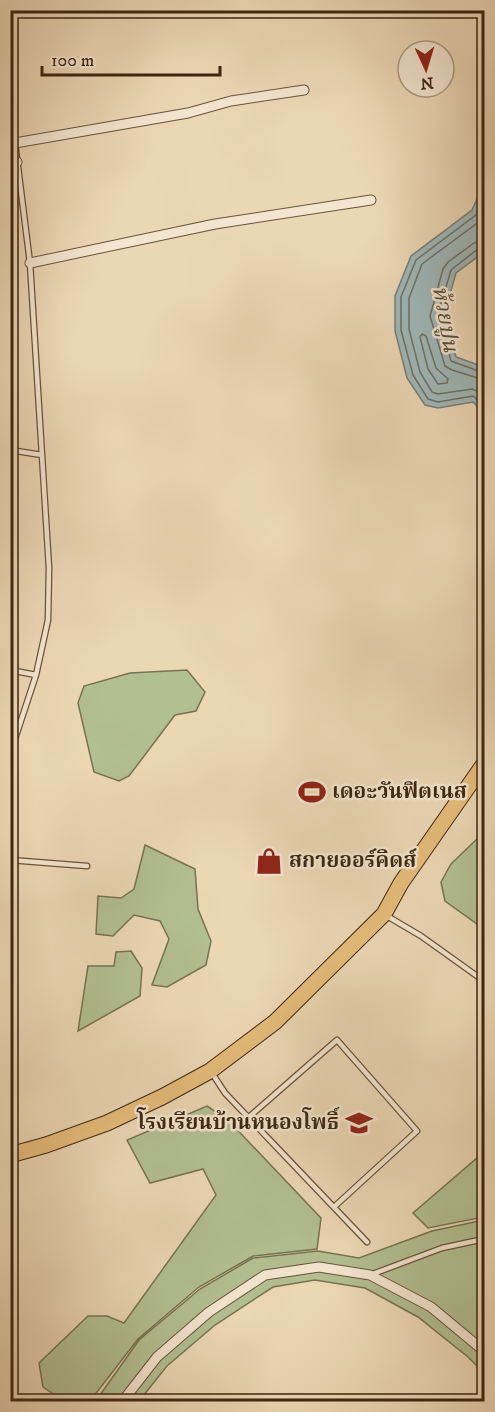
<svg xmlns="http://www.w3.org/2000/svg" width="495" height="1412" font-family="'IM FELL DW Pica','Noto Serif Thai',serif">
<style>
.green{fill:#b2bf92;stroke:#787252;stroke-width:1.5}
.water{fill:#9eb7b9;stroke:#777d76;stroke-width:1.5}
.lines{fill:none;stroke-linecap:round;stroke-linejoin:round}
.shore{stroke:#6e6e65;stroke-width:1.5}
.lane-casing{stroke:#69523a;stroke-width:7}
.street-casing{stroke:#69523a;stroke-width:11}
.primary-casing{stroke:#3d2611;stroke-width:17}
.lane{stroke:#f3e5cf;stroke-width:4.5}
.street{stroke:#f3e5cf;stroke-width:9}
.primary{stroke:#e6bc7a;stroke-width:15}
.labels{text-anchor:middle;dominant-baseline:central;stroke-width:5;stroke-linejoin:round;paint-order:stroke}
.poi-label{font-size:21px;font-weight:bold;fill:#3d2611;stroke:#f3e5cf;text-anchor:start}
.water-label{font-size:22px;font-style:italic;fill:#554a3b;stroke:#f3e5cf}
</style>
<rect width="100%" height="100%" fill="#ecd7b5"/>
<filter id="stains"><feTurbulence type="fractalNoise" baseFrequency=".00333" numOctaves="4"/><feColorMatrix values="0 0 0 0 .2 0 0 0 0 .09 0 0 0 0 .02 0 0 0 .5 -.17"/></filter>
<radialGradient id="worn" r=".72"><stop offset=".6" stop-color="#630" stop-opacity="0"/><stop offset="1" stop-color="#630" stop-opacity=".3"/></radialGradient>
<path class="green" d="M187,670l18,22 -9,19 -21,4 -46,61 -10,5 -25,-9 -16,-69 6,-17 46,-13z
M478,838l6,2v89l-39,-28 -4,-19 10,-18z
M145,845l50,24 3,40 13,32 -5,24 -39,22 -15,-2 17,-46 -9,-18 -26,-6 -21,21 -17,-2 2,-38 23,2 13,-9z
M131,951l11,17 -2,28 -62,35 10,-65h26l2,-14z
M207,1106l20,13 94,99 -4,31 -64,7 -54,31 -61,52 -48,62h-26l-21,-14 -4,-24 49,-47h19l17,7 92,-128 -13,-26 -53,14 -23,-43z
M484,1152v65l-56,11 -15,-15z
M484,1220v153l-16,-16 -50,-40 -53,-29 -50,-8 -42,7 -58,38 -48,41 -28,35 -44,1 44,-62 61,-51 53,-31 65,-7 41,7 73,-27z"/>
<path class="water" d="M484,183v69l-28,21 -12,42 12,42 28,10v46l-11,-11 -35,6 -13,-3 -18,-27 -12,-47v-35l16,-40 61,-46z"/>
<g class="lines">
<path class="shore" d="M484,197l-8,18 -60,45 -15,37v33l12,45 15,24 10,3 35,-6 11,9
M484,215l-4,6 -58,43 -13,34v31l11,43 12,20 6,2 34,-5 12,5
M484,240l-10,3 -26,19 -5,7 -13,47 15,50 7,4 32,10
M484,247l-5,1 -28,22 -13,44 13,47 33,12
M422,334l4,2 10,32 12,11 -1,4 -9,1 -10,-15 -8,-32z"/>
<defs>
<path id="lane" d="M10,126l5,17 15,120 19,305 -1,52 -12,55 -26,79
M10,450l32,5
M10,670l26,5
M10,860l77,6
M387,916l34,20 63,45
M212,1073l13,20 142,149
M249,1117l88,-77 80,91 -83,76
M370,1275l72,-27 42,-9"/>
<path id="street" d="M15,143l173,-30 43,-12 73,-11
M10,161l7,1
M30,263l185,-39 156,-24
M122,1402l35,-45 52,-45 56,-37 54,-8 51,8 61,32 53,44"/>
<path id="primary" d="M10,1155l36,-10 61,-22 55,-26 48,-26 65,-49 109,-108 17,-31 83,-119"/>
</defs>
<use href="#lane" class="lane-casing"/>
<use href="#street" class="street-casing"/>
<use href="#primary" class="primary-casing"/>
<use href="#lane" class="lane"/>
<use href="#street" class="street"/>
<use href="#primary" class="primary"/>
</g>
<defs>
<symbol id="stadium-bare" viewBox="-9 -9 18 18"><path d="M0-5a6.5 5 0 1 0 0 10a6.5 5 0 1 0 0-10ZM-3.5-1.8h7v3.6h-7Z" fill="#8f2418" stroke="#f3e5cf" stroke-width="2.5" paint-order="stroke"/></symbol>
<symbol id="shop-bare" viewBox="-9 -9 18 18"><path d="M-5-2.5h2.3a2.7 3.5 0 0 1 5.4 0H5L5.5 6h-11ZM-1.5-2.5h3a1.5 2.3 0 0 0-3 0Z" fill="#8f2418" stroke="#f3e5cf" stroke-width="2.5" paint-order="stroke"/></symbol>
<symbol id="school-bare" viewBox="-9 -9 18 18"><path d="M0-5L7-2L0 1L-7-2ZM-4 1L0 2.5L4 1V4Q0 6-4 4Z" fill="#8f2418" stroke="#f3e5cf" stroke-width="2.5" paint-order="stroke"/></symbol>
</defs>
<g fill-rule="evenodd">
<use href="#stadium-bare" x="293" y="773" width="38" height="38"/>
<use href="#shop-bare" x="250" y="842" width="38" height="38"/>
<use href="#school-bare" x="340" y="1104" width="38" height="38"/>
</g>
<g class="labels">
<g class="poi-label">
<text x="332" y="792">เดอะวันฟิตเนส</text>
<text x="289" y="861">สกายออร์คิดส์</text>
<text x="339" y="1123" text-anchor="end">โรงเรียนบ้านหนองโพธิ์</text>
</g>
<g class="water-label">
<text transform="translate(445 319) rotate(80)">ห้วยปูน</text>
</g>
</g>
<rect width="495" height="1412" fill="none" stroke="#ecd7b5" stroke-width="36"/>
<rect x="12" y="12" width="471" height="1388" fill="none" stroke="#3d2611" stroke-width="3"/>
<rect x="18" y="18" width="459" height="1376" fill="none" stroke="#3d2611" stroke-width="1.5"/>
<g transform="translate(426 69) rotate(176)"><circle r="28" fill="#f3e5cf" stroke="#aa9983" stroke-width="1.5"/>
<path d="M0-4.5L10 22L0 15L-10 22Z" fill="#8f2418"/>
<text y="-9" font-size="16" font-weight="bold" text-anchor="middle" fill="#3d2611">N</text>
</g>
<path d="M42 66v9h178v-9" fill="none" stroke="#3d2611" stroke-width="3"/>
<text x="51" y="66" font-size="18" fill="#3d2611" stroke="#f3e5cf" stroke-width="4.5" paint-order="stroke">100 m</text>
<rect width="100%" height="100%" filter="url(#stains)"/>
<rect width="100%" height="100%" fill="url(#worn)"/>
</svg>
